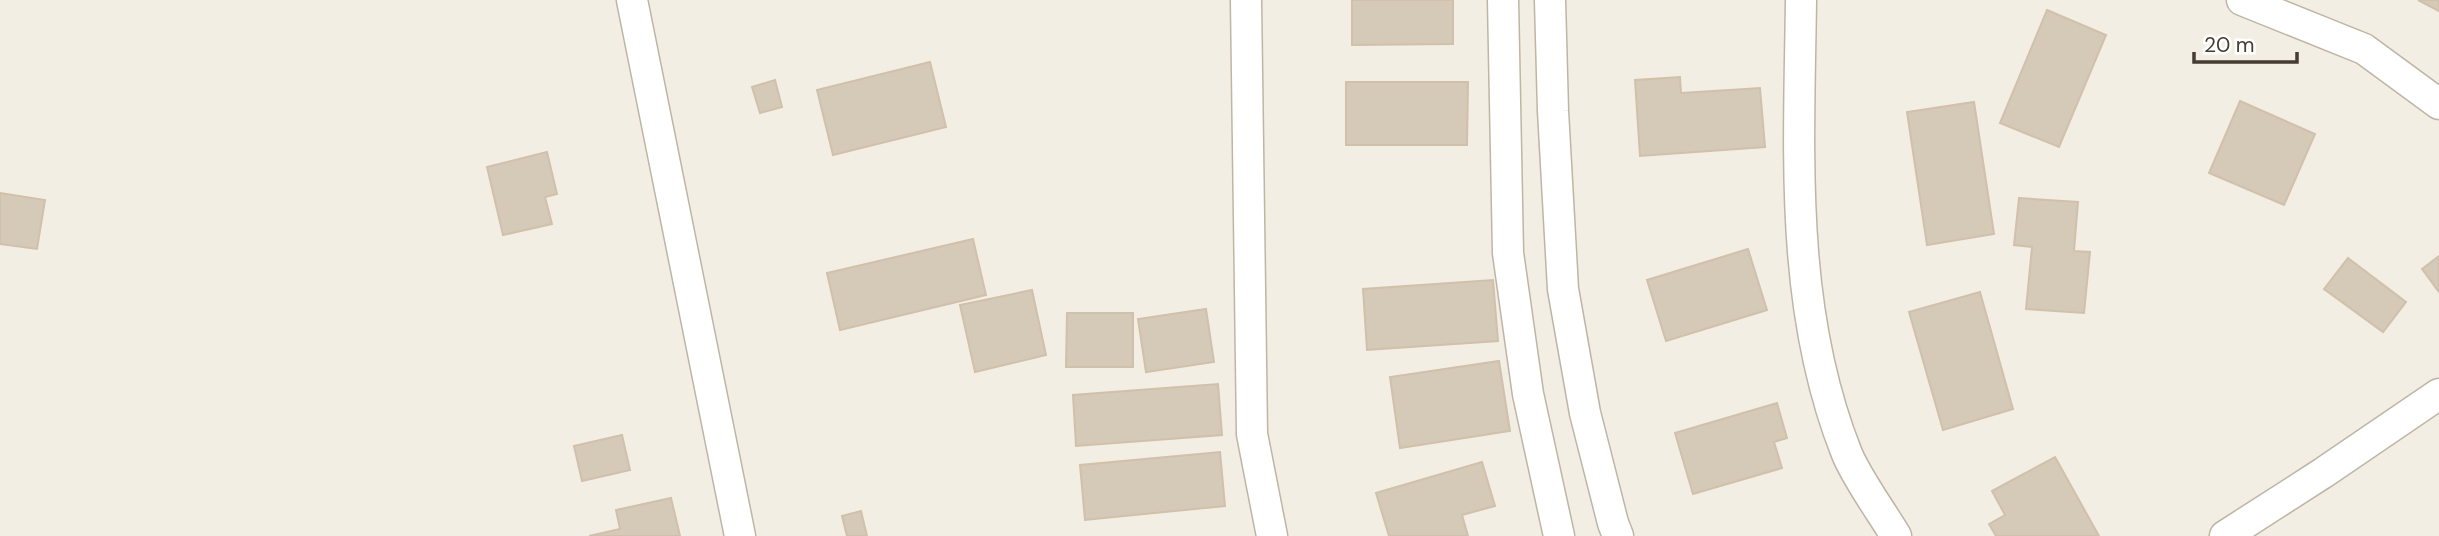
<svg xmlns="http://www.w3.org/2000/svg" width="2439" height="536" font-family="'DM Sans',sans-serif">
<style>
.building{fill:#d5c9b7;stroke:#d1c0aa;stroke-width:2}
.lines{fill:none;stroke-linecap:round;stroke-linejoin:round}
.minor-casing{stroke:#bfb5a5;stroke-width:33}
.minor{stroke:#fff;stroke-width:30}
</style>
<rect width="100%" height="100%" fill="#f3eee3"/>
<path class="building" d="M1352,0h101v44l-101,1z
M2418,0h21v11z
M2047,10l59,25 -47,112 -59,-24z
M930,62l16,65 -113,28 -16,-65z
M1680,77l1,16 79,-5 5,59 -125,9 -5,-76z
M775,80l7,27 -22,6 -8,-26z
M1346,82h122l-1,63h-121z
M2240,101l75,33 -31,71 -75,-32z
M1974,102l20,132 -67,11 -20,-133z
M547,152l10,42 -12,3 7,27 -49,11 -16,-68z
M0,193l45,7 -8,49 -37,-5z
M2019,198l59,4 -4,49 16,1 -6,61 -58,-4 6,-62 -18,-2z
M973,239l13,56 -146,35 -13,-57z
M1748,249l19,61 -101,31 -19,-61z
M2439,256v36l-17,-23z
M2348,258l58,44 -23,30 -59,-43z
M1493,280l5,61 -131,9 -4,-61z
M1032,290l14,65 -71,17 -15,-67z
M1980,292l33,117 -70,21 -34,-118z
M1206,309l8,53 -68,10 -8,-53z
M1067,313h66v54h-67z
M1499,361l11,70 -110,17 -10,-71z
M1218,384l4,51 -146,11 -3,-51z
M1777,403l10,35 -13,4 8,26 -89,26 -18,-61z
M622,435l8,35 -48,11 -8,-35z
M1220,452l5,54 -140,14 -5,-55z
M2055,457l44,79h-103l-7,-12 16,-9 -13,-24z
M1482,462l13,44 -33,9 6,21h-79l-13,-43z
M671,498l9,38h-91l31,-7 -4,-19z
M861,511l6,25h-20l-5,-20z"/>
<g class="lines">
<defs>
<path id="minor" d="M632,0l108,536
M1246,0l6,434 20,102
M1503,0l5,253 20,141 31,142
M1550,0l3,111 10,178 22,124 28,110 5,13
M1801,0c-2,153 -12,309 46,454 11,26 34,57 49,82
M2242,0l122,49 75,55
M2225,536l98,-63 116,-79"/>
</defs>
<use href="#minor" class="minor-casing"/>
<use href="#minor" class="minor"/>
</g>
<path d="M2194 52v10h103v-10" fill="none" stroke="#453d33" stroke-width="3.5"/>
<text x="2204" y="52" font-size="21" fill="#453d33" stroke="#ffffff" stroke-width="5" paint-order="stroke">20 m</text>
</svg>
